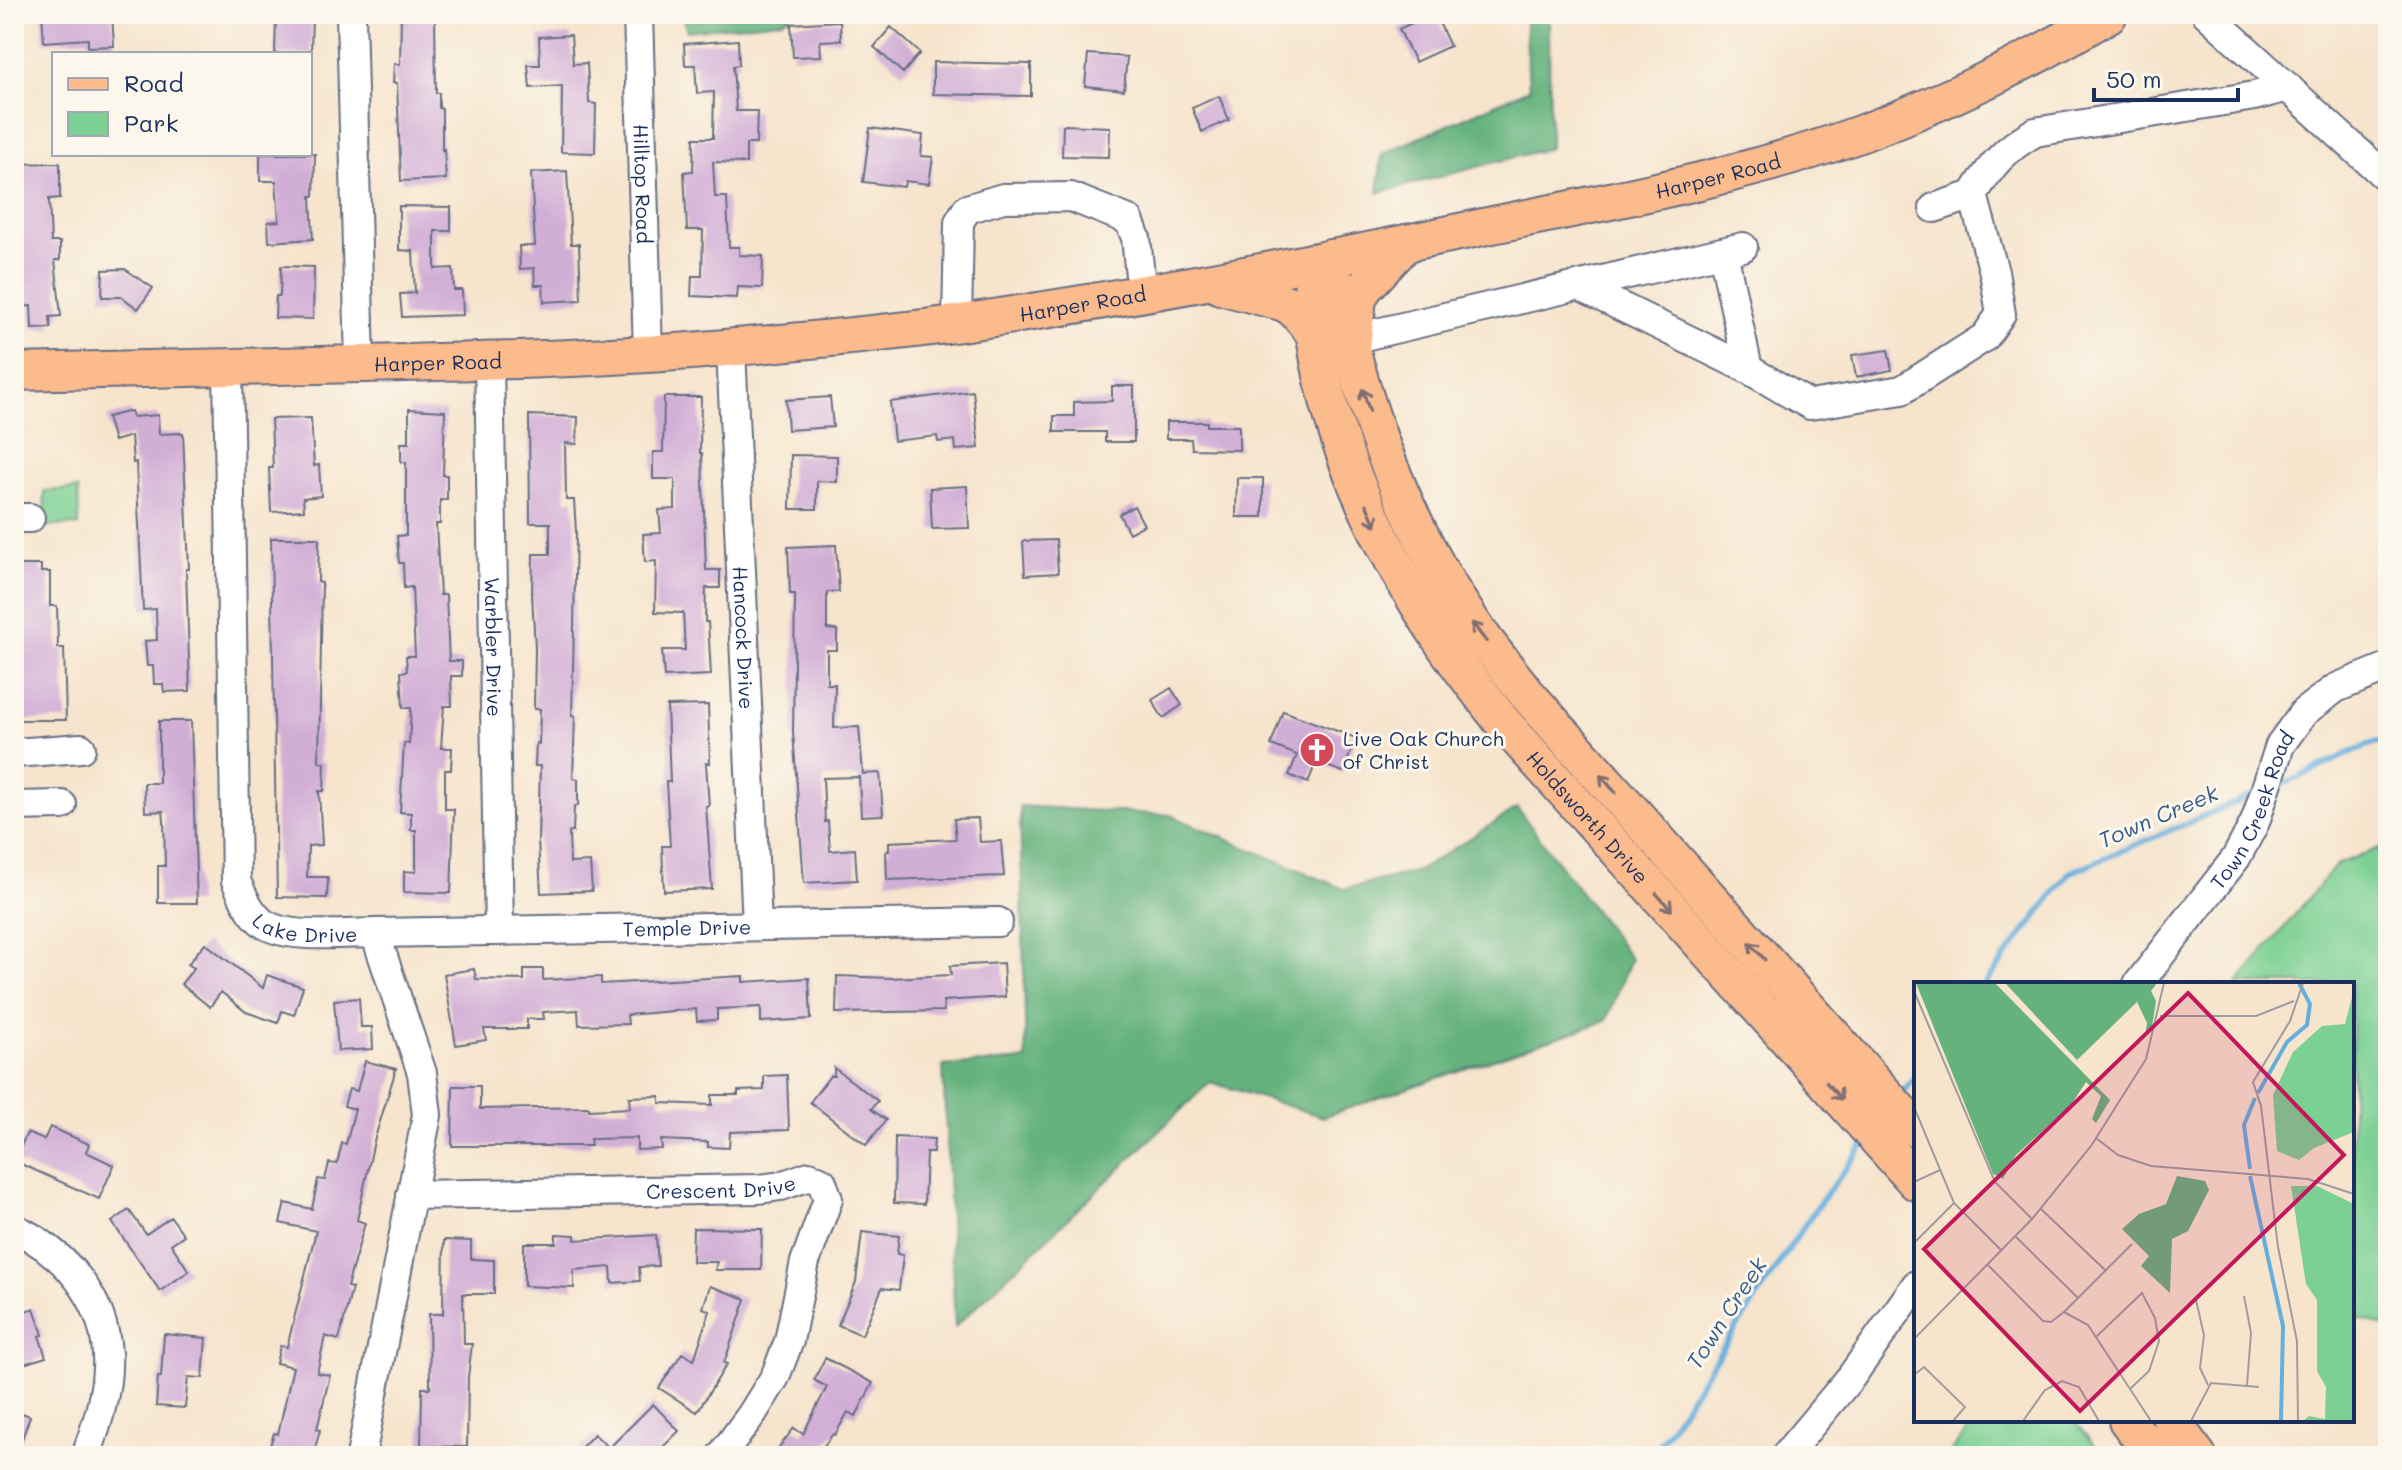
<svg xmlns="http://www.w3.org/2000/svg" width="2402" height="1470" font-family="Mali,sans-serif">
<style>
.green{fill:#7cd093;stroke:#4c8078;stroke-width:2}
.forest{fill:#65b27d;stroke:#40706e;stroke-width:2}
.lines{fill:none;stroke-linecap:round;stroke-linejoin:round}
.stream{stroke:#65aedd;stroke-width:6}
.building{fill:#d1aed6}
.minor-casing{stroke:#686e84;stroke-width:32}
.major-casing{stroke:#686e84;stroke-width:40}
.minor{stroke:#fff;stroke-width:28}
.major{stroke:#fbbb8d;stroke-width:36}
.oneway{stroke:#806e73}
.labels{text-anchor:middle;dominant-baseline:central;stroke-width:6;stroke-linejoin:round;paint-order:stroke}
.street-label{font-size:20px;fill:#1b2f5e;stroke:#fbf7ec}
.poi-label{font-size:20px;fill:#1b2f5e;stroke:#fbf7ec;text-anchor:start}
.water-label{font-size:22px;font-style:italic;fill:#355b8a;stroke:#fbf7ec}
.inset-river{fill:none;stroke:#65aedd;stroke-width:4}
.inset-road{fill:none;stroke:#9e9ca0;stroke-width:2}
.view{fill:#c2185b;fill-opacity:0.15;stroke:#c2185b;stroke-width:4}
.inset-edge{fill:none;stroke:#1b2f5e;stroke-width:4}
</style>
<rect width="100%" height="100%" fill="#fbf7ec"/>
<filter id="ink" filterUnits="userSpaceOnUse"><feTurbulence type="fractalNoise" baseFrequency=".0125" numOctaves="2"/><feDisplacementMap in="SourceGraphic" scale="16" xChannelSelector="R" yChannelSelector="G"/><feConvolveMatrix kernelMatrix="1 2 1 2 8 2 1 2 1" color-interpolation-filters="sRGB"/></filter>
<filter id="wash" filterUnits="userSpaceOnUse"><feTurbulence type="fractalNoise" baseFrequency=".006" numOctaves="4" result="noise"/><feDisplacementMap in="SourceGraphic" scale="32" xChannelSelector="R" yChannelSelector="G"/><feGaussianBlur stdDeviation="1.8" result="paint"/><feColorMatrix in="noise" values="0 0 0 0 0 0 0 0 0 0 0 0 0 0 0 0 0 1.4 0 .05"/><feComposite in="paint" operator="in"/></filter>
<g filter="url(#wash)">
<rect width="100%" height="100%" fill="#f6e4cc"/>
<path class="green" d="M78,489l1,36 -33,1 -2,-35z
M2388,845v482l-36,-11v-332h-115l100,-120z
M1976,1420h97l30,36h-155z"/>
<path class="forest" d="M681,14h113l-13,7 -94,10z
M1525,14h24l1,134 -172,45 4,-39 147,-65z
M1020,806l150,9 174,74 74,-18 99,-63 114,151 -25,62 -283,96 -113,-35 -255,245 -12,-261 83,-6z"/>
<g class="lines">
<path class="stream" d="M2274,788c39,-14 74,-39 114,-49
M1985,984l84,-111 187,-79
M1901,1095l15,-19
M1654,1456l6,-13 156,-235 50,-66"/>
</g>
<g id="blocks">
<path class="building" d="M42,14h70l2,32 -26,1v-8l-44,3z
M276,14h36l-1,40h-36z
M401,14h34l1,79h3v15l3,1v41l2,-1 2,30 -45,2 -4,-98h-4l1,-19h6z
M1431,14h4l15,32 -35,16 -16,-33z
M840,21l1,19 -21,1 1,15 -28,1 -2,-33z
M891,27l29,26 -17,20 -29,-26z
M571,35l2,29 14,-1 2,40 7,1 -1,49 -34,-1 1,-66 -32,2 -2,-23h12l-1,-28z
M738,40l1,25 -6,1 3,45h21l-1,33h-10v19l-33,-1 2,35h12l2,50h10v8l24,1 -1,32 -24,-1 -1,11 -46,-2 1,-20h10l1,-46h-16l-3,-58 9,-1 1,-33h19l1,-46 -17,1 -2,-28h-10l-1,-21z
M1088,54l39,3 -3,33 -39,-4z
M933,62l98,2v32l-98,-2z
M1219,96l10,24 -27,12 -10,-24z
M1063,125l47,2 -1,30 -47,-1z
M870,128l53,7 -2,21 12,1 -4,27 -24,-3 -1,6 -41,-5z
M260,154h55l-1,42h-3l2,43 -44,3 -1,-20 11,-1 -3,-40h-16z
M60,163v35l-11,1 2,43h9v18h-5l6,56 -11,1 1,11 -19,1 -1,-23 -17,1v-21h4l-4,-122z
M567,171l4,73h8l2,56 -37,2 -1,-17h-8l-1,-17 -14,1 -1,-23h16l-4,-73z
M399,206l52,1v24h-16v38l18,-1 1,22h8l1,25 -61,2 -2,-23 15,-1 -2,-42 -14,-1z
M281,266l33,1 -1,52 -38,-1 1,-22h4z
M125,269l28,19 -15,21 -16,-12h-20l1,-27z
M1888,350l4,20 -36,7 -4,-22z
M1112,386h22v56h-29v-10h-51v-16h20v-14l38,-1z
M973,391l6,57 -23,2 -1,-10 -17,2 -1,-6 -43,5 -4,-39z
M664,397h37l-1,56h2l4,117h14v18h-14l-1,34h3l3,53 -47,2 -2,-27h23l-2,-37 -28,-1 1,-51 -11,1 -2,-28 18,-1 -2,-23 16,-1v-30h-22v-27h10z
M830,397l3,30 -45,3 -2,-30z
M409,409l36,2 -2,64h4v25h-7v24h-4l4,71h6l3,66h13v15h-11l1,30h-8l-3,42h11l-1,22h-6v39h9l-3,84 -47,-1v-21l12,1v-42h-5v-17l-11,-1 4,-69 5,1 2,-36h-8l-2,-36 6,-1 -1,-15h9l-3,-69 -8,1 -1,-25h-4l-2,-27 9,-1v-73h-5v-19h8z
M131,411l2,6 25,-2 1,19 24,-1 6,136h-3l4,122 -26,1 -1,-8h-9l-1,-18h-6l-2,-25 12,-1 -1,-31 -13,1 -7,-148 -3,1 -2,-27 -17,5 -7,-24z
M529,415l49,2 -1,27 -12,-1 1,57h8l2,32 -4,184h3l-2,62 5,1v27h-4l-1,26h-4l1,31 20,-1 2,29 -51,2 -3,-52 2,-75h-5l1,-23 3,1 1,-35h-6l1,-61 -3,-54 1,-40h17v-31h-20z
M311,418l3,48 5,-1 2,31 -18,2 1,12 -33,2 -2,-44h4l-2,-49z
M1166,422h41v4h32v24l-47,-1 -1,-10h-25z
M791,455l46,1v26l-20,-1v28h-27z
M1237,478h26v39h-27z
M967,486l2,42 -37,1 -2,-41z
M1134,506l10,19 -15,8 -10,-19z
M271,538h48l-1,44 4,1 -3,179 6,1 -1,28h-5l3,54 -14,1 -1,31h21l-1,21 -50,-1z
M1056,540l2,33 -33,2 -2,-34z
M836,545l3,47h-12v37l10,1v20h-10v34h8l-1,44 25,-1 4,47 17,-1 3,42 -22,1 -2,-39 -36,1 2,44 3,-1 2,30 25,-2 2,31 -53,3 -11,-151 2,-138h-5l-2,-47z
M14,565h27v7h9v34h7l1,42h6l2,72h-52z
M1171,688l11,17 -19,13 -11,-18z
M708,705l2,58h-4l3,43h-3l6,83 -48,2 -2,-45h8l-4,-64h4l-3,-76z
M1283,711l73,27 -13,34 -27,-10 -8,21 -19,-8 8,-20 -26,-10z
M159,721h32l6,182h-39v-37h7l-1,-46 -1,-9 -18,1 -1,-29h15z
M978,818l2,24 21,-1 3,35 -117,4 -1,-29h3v-9l67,-3 -2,-20z
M205,943l58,45 4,-13 36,12 -9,28 -12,-4 -4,12 -32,-11 -25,-20 -11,15 -29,-23 13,-16 -6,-4z
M1003,963l2,34 -62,4 1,10 -108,2 1,-37 54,2 60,-3 -1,-9z
M474,969l2,10 48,1v-11h19v11l58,-3v7l142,-8v6l66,-4 2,41 -50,3v-15l-44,2v11l-20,1 -1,-12 -69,6 1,9 -49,1 -1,-15 -35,2 1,7h-17v10h-43l2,11 -30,5 -12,-71z
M359,998l2,29h11l1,22 -35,2 -4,-51z
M365,1061l31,8 -22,72 -17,79 8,3 -18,64 5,1 -13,52 -14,-4 -8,37 13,2 -13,54 3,1 -7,26h-46l7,-23 4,1 15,-67 -17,-4 4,-17 7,1 29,-116 -36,-8 5,-20 27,6 6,-30 7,1 4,-17 8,1 5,-21 4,1 9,-35 -11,-3 5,-17 8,2z
M834,1068l44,33 -7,8 15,11 -20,25 -56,-43 20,-26h4z
M787,1075l2,55 -59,2 -1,16 -21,-1v-5l-47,-2 1,9 -25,1v-12l-47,1 1,7h-139l1,-60h27v23l109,-2v3l41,-2 -1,-11 31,-1v7l52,2v-10h26v-4l26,-1v-14z
M50,1127l39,17 -3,8 28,13 -15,34 -85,-38 13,-28 17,7z
M895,1137l39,2 -1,14h-7l-2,51 -30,-1z
M129,1210l17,24 25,-17 13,18 -13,9 18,27 -29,20 -48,-69z
M693,1228l69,1 -1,41h-46l2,-8h-25z
M862,1232l37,4 -2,18 6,1 -4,35 -17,-2 -20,47 -24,-10 18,-43z
M556,1234l19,1v5l81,-5 2,31 -19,1 1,14 -28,2 -1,-16 -37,3v18l-50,-2v-43h32z
M444,1240l27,1v18l23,1v34h-31l1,50h8l-4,33 -1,70 -46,-1 1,-58h8l-1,-74h14z
M710,1286l36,13 -22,64 3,1 -30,48 -38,-24 23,-35 12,7 16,-49 -7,-3z
M34,1308l9,27 -4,1 7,21 -32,10v-52z
M164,1334l42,4 -3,40 -15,-1 -3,31 -29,-2 2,-29h3z
M825,1358l48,25 -17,33 -8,-4 -13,23 -2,-1 -17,22h-44l22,-28 9,6 24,-47 -13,-7z
M653,1404l26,27 -25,25h-66l-8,-7 14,-15 15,14z
M14,1410l16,6 -14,40h-2z"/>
</g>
</g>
<g filter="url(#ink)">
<use href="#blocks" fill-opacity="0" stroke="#686e84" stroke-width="2"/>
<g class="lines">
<defs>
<g id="minor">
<path d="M351,14l9,350"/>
<path id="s1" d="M638,14l10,339"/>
<path d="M2207,14l181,165"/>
<path d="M1934,208l39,-13c18,-30 32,-46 62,-63l219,-36 34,-9"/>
<path d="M1723,252l25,117 62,36 92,-15 83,-53 16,-23 -7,-42 -21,-77"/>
<path d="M1579,286l169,83"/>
<path d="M957,324l2,-102 8,-13 36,-11 68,-1 58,23 7,18 6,56"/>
<path d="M1347,340l396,-93"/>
<path id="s2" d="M731,348l26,578"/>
<path id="s3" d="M489,361l10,570"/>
<path id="s4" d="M228,367l8,514c7,15 13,31 27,42 24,17 82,10 112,10l47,140 5,42 -66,341"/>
<path d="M14,518h16"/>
<path d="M14,753l67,-5"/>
<path d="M14,806l48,-1"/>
<path id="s5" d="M375,933l623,-11"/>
<path id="s6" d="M2138,984l98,-126 19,-36 25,-77 24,-33 32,-24 52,-21"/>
<path id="s7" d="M411,1195l348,-6 22,-3 28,-10 13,6 6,17 -23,63 -16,79 -14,36 -23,37 -31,42"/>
<path d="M14,1228c50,24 90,69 93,126 2,35 -10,70 -21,102"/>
<path d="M1785,1456l66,-79 65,-92"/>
</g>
<g id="major">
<path d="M1330,258c27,132 65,251 141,363 17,25 37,49 56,73l389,435"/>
<path id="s8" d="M1312,262c1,24 0,50 3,74 15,108 66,214 126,304 18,27 39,53 59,79l416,463"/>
<path d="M1220,286l65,17 9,6 21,25"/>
<path d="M1353,338l5,-39 5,-10 43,-46"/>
<path id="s9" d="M14,372c115,-2 230,-5 345,-8 125,-3 252,-5 377,-17 74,-7 150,-13 225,-24 167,-25 333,-56 498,-91 133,-28 270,-51 398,-97 87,-32 172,-73 252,-121"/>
<path d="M2127,1420l27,36"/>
<path d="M2171,1420l27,36"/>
</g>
</defs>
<use href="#minor" class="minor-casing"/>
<use href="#major" class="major-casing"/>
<use href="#minor" class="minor"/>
<use href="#major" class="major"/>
</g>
<defs><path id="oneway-shaft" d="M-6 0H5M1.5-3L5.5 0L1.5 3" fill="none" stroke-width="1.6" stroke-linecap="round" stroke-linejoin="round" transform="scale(2)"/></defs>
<g class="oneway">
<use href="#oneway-shaft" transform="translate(1366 400) rotate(-108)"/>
<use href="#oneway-shaft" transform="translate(1371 515) rotate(66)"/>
<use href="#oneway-shaft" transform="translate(1479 632) rotate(-127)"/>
<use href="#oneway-shaft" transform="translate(1608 784) rotate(-132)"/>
<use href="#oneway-shaft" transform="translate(1664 902) rotate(48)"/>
<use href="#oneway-shaft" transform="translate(1757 951) rotate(-132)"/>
<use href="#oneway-shaft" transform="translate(1834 1091) rotate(48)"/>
</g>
</g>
<defs>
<symbol id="church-disc" viewBox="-11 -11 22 22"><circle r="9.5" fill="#d1495b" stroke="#fbf7ec"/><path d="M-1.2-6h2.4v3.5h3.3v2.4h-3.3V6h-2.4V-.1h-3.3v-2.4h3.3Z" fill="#fff"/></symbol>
</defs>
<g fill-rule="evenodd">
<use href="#church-disc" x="1297" y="730" width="40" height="40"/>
</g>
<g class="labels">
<g class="street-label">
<text stroke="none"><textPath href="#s9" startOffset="1720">Harper Road</textPath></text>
<text stroke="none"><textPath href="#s1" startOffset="170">Hilltop Road</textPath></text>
<text stroke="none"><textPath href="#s9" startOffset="1072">Harper Road</textPath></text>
<text stroke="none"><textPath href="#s9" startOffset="424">Harper Road</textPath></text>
<text stroke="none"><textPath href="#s2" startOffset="290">Hancock Drive</textPath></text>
<text stroke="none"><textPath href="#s3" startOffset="286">Warbler Drive</textPath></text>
<text stroke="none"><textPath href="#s6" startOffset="210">Town Creek Road</textPath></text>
<text stroke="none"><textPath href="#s8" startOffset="636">Holdsworth Drive</textPath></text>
<text stroke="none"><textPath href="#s4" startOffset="608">Lake Drive</textPath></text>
<text stroke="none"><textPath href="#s5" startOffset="312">Temple Drive</textPath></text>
<text stroke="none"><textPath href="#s7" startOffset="310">Crescent Drive</textPath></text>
</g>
<g class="poi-label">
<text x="1343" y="738">Live Oak Church<tspan x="1343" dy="23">of Christ</tspan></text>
</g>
<g class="water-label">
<text transform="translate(2158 816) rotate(-23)">Town Creek</text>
<text transform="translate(1726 1313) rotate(-57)">Town Creek</text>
</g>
</g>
<g transform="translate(1914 982)">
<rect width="440" height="440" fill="#f6e4cc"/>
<path d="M440,8v142l-40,16 -15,12 -22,-9 -4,-56 20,-43 29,-26 23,-2zM377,204h26l37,18v217h-51l6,-5 16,3 1,-32 -9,-16v-71l-11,-16z" fill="#7cd093"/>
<path d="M2,1h79l115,117 -14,23 -4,-4 9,-23 -15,-14 -15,23 -55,50 -13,24 -10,-5zM91,1h152l-6,8 5,10 -4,26 -7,9 2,-13 -10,-21 -60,58zM263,194l28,5 4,9 -21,41 -16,8 -2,54 -29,-27 8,-10 -27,-27 17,-15 27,-10z" fill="#65b27d"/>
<path class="inset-river" d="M344,111l29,-51 20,-17 3,-21 -11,-21M336,187l-6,-44 11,-27M336,194l33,150 -2,95"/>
<path class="inset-road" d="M0,9l81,191 37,37M246,34h96l38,-15M0,125l40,96 48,48M182,156l22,17 33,11 157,13 46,15M0,200l26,-12M127,227l64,61M102,255l62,61M0,261l40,-40M74,283l55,56 8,1 13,-10 24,13 63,96M330,314l7,37 -4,52M282,318l8,35 -4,33 8,17M150,330l68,-68M182,355l46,-44 13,25 4,23 -10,30 -19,18M0,357l118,-120 59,-73 55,-87 18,-76M0,393l10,-8 41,40 -12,14M109,439l22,-31 17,-9 17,6 20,34M277,439l20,-38 48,4M384,439l-1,-80 -19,-94 -17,-141 -8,-24 37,-61 13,-38"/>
<path class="view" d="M274,11l156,162 -264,256 -156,-162z"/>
<rect width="440" height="440" class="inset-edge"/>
</g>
<rect width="2402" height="1470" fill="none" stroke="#fbf7ec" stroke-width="48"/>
<rect x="52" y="52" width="260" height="104" fill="#fbf7ec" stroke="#a1a7b3" stroke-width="2"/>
<rect x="68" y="78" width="40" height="12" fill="#fbbb8d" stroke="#a1a7b3" stroke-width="2"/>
<text x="124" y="92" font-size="24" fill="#1b2f5e">Road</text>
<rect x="68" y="112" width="40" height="24" fill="#7cd093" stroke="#a1a7b3" stroke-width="2"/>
<text x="124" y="132" font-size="24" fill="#1b2f5e">Park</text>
<path d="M2094 88v12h144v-12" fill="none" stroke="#1b2f5e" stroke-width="4"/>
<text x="2106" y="88" font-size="24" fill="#1b2f5e" stroke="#fbf7ec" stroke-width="6" paint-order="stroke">50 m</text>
</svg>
